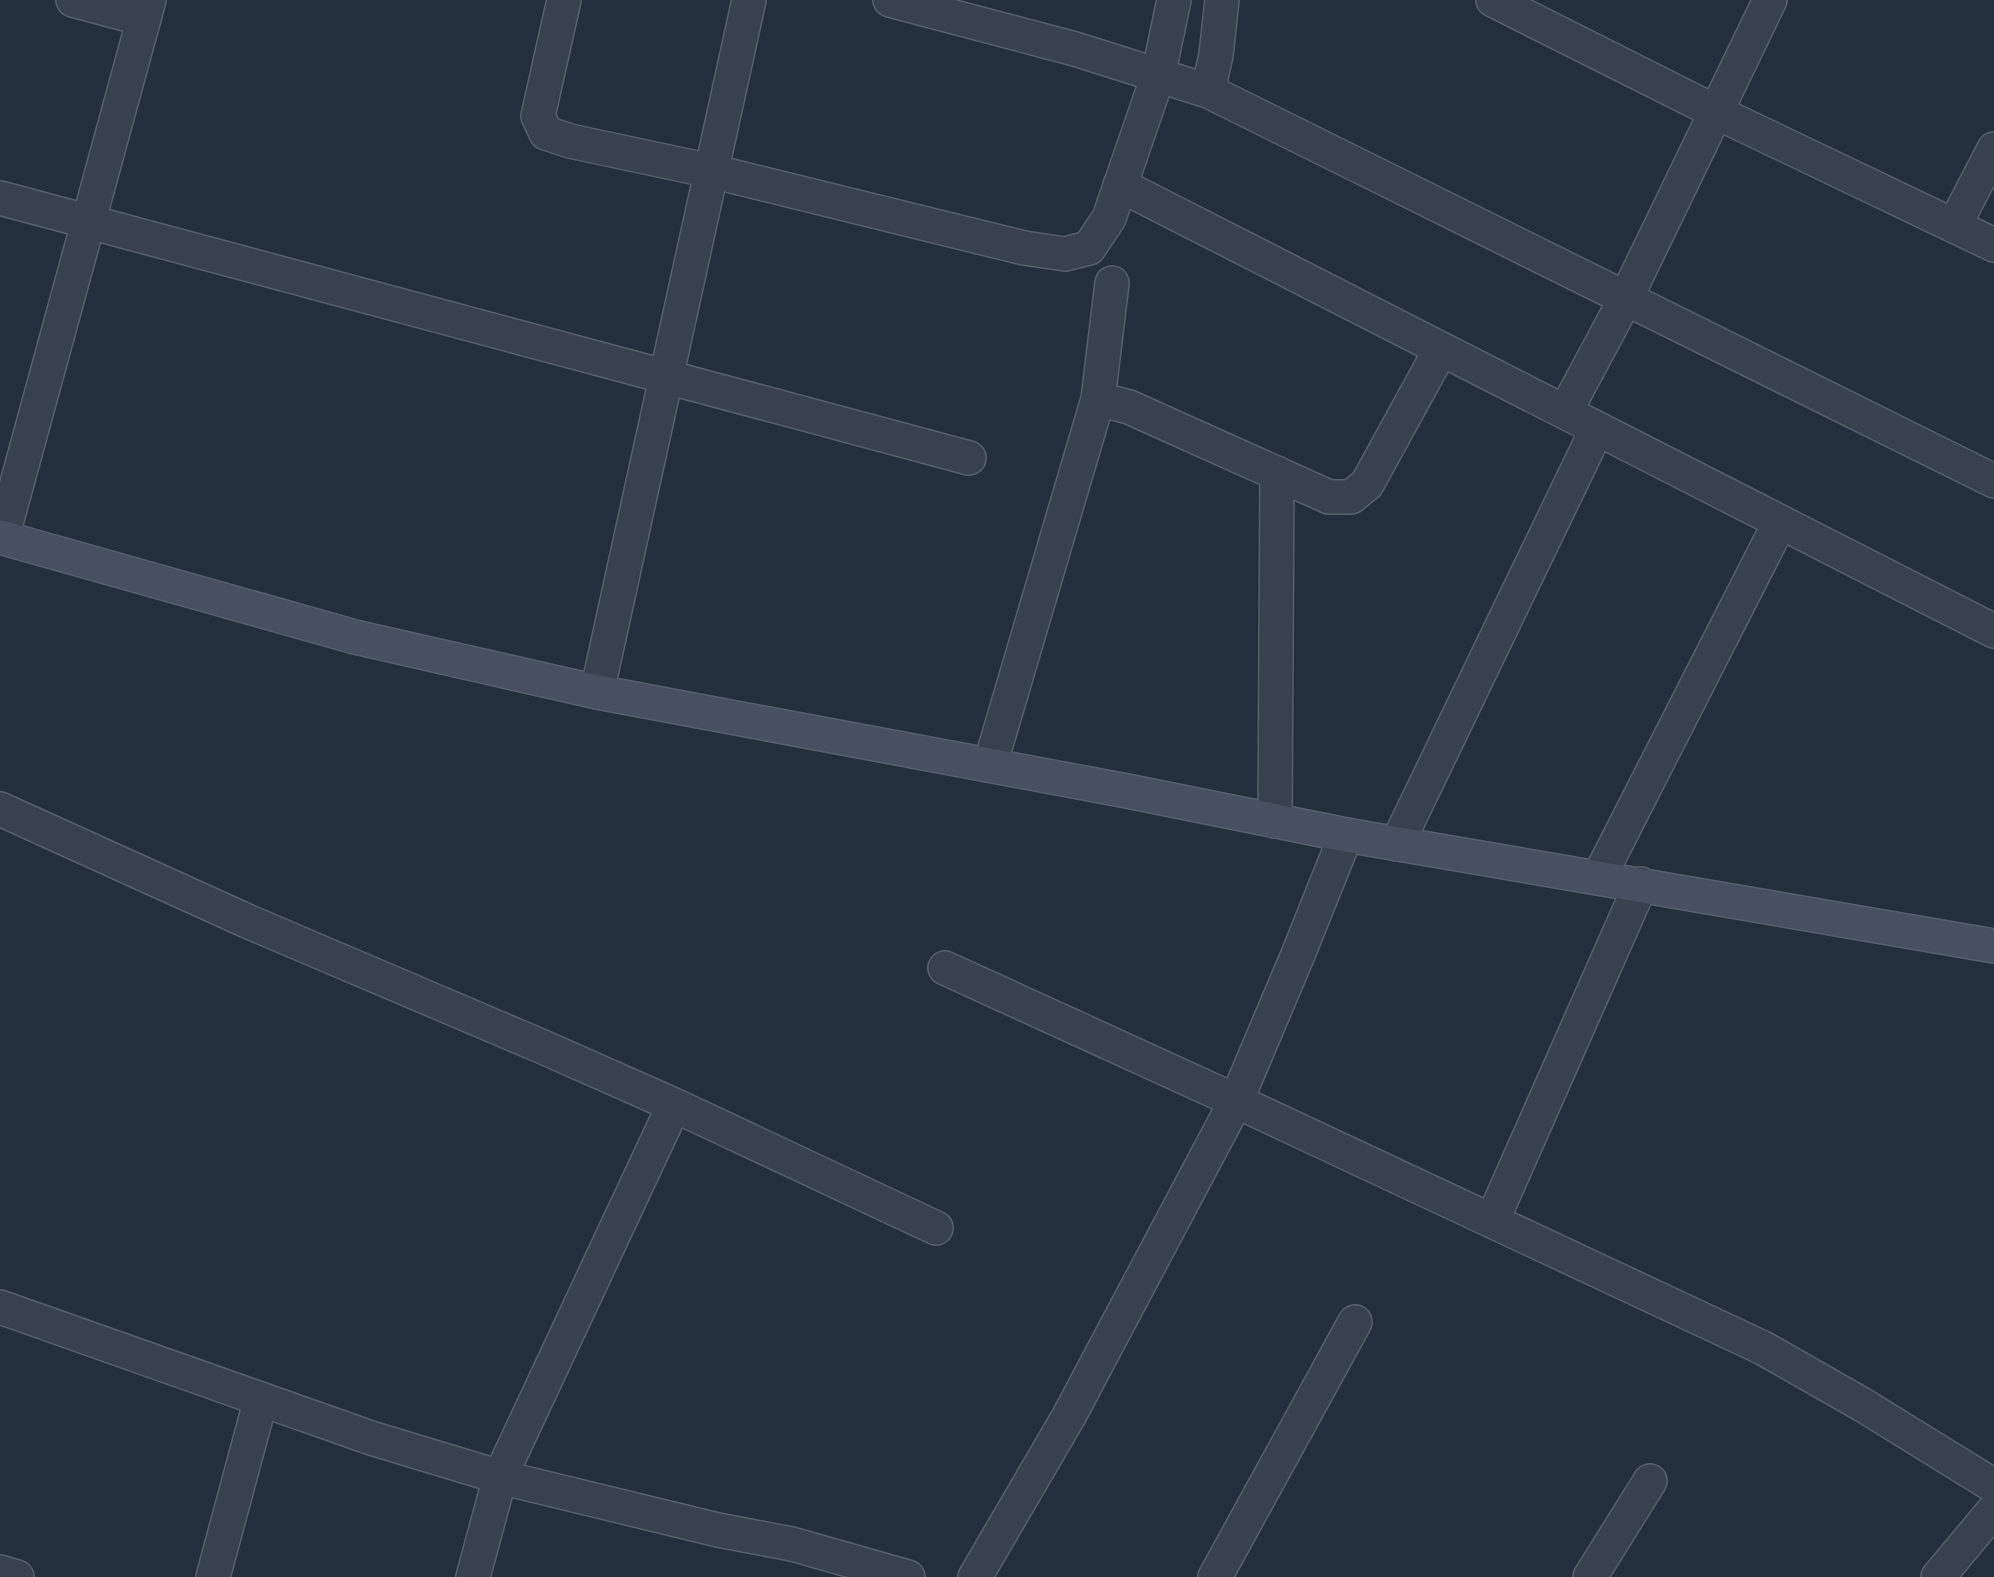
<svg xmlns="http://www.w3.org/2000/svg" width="1994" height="1577" font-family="Cabin,sans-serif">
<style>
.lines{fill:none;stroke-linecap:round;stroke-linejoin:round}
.minor-casing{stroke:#565f6c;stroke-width:36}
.secondary-casing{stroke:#565f6c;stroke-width:36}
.minor{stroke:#38414e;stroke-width:33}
.secondary{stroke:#465061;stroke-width:33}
</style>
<rect width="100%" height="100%" fill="#242f3e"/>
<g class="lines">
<defs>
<path id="minor" d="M73,0l71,19
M564,0l-26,116 8,17 24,8 141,30 313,77 41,6 24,-6 20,-30 49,-142 16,-76
M890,0l185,49 133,42 786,390
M1493,0l223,112 278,133
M1208,91l8,-36 6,-55
M1120,185l874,446
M0,198l969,260
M1954,226l40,-77
M1098,399l14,-116
M1565,412l61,-114 144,-298
M2,538l147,-538
M597,692l152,-692
M990,765l108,-366 31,8 200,90h22l16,-13 74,-135
M0,809l247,112 296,126 131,58 262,123
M1275,821l2,-348
M1397,844l200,-415
M1599,877l181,-355
M945,968l291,133 527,247 100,57 131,81
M1492,1221l149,-337
M0,1307l371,131 129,39 218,53 74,14 116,33
M0,1572l17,5
M213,1577l48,-178
M473,1577l27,-100 174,-372
M975,1577l94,-161 167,-315 61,-144 49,-122
M1215,1577l140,-255
M1590,1577l60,-96
M1938,1577l56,-67"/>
<path id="secondary" d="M0,537l355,100 242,55 530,99 219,44 648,111"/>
</defs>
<use href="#minor" class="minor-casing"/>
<use href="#secondary" class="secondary-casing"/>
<use href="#minor" class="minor"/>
<use href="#secondary" class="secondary"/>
</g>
</svg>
